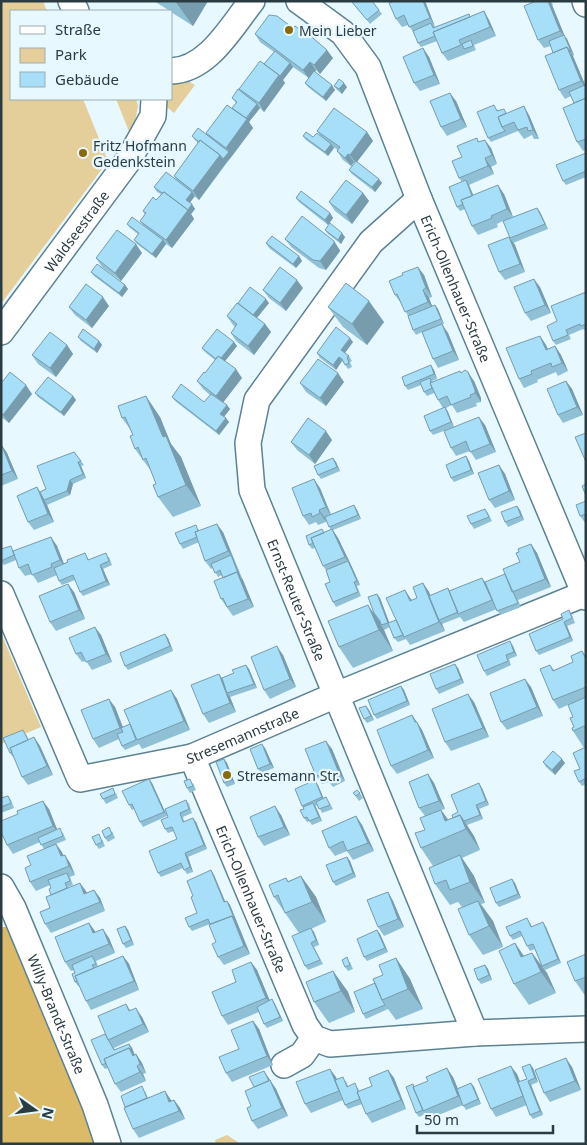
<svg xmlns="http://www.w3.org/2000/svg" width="587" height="1145" font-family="'Noto Sans',sans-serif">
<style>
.green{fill:#e4cf9b}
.forest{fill:#dcbb68}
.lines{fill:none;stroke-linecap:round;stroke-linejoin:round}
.minor-casing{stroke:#5d8292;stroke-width:28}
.minor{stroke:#fff;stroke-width:25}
.wall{fill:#90c0d5}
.shaded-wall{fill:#769cae}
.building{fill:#a8dff8;stroke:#769cae}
.poi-dot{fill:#886a08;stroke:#e8f8ff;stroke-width:2}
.labels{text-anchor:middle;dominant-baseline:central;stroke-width:4.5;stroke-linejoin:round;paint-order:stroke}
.poi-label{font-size:14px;fill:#2b3b42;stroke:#e8f8ff;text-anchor:start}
.street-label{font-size:14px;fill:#2b3b42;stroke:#e8f8ff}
</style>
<rect width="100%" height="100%" fill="#e8f8ff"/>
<path class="green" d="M1,1h44l-1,3 3,7h-36v88h72l25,62 -107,143z
M184,79l11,6 -21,28 -11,-9 -1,-5h9v-19z
M116,99h20l2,7 -6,33z
M1,633l40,94 -40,17z
M227,1135l14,9h-25l-1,-4z"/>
<path class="forest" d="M1,927h9l89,217h-98z"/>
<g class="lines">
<defs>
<g id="minor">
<path d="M71,1l5,10"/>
<path id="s1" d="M299,1l44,32 25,34 51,132 167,398"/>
<path d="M585,1l1,3"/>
<path d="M171,71c37,-1 60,-44 81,-70"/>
<path id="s2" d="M419,199l-48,43 -114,158 -9,43 4,47 223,543"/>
<path id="s3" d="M1,332l127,-171 25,-45 1,-17"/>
<path id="s4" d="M1,594l79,185 112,-22 144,-62 248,-101"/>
<path id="s5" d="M192,757l113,268 9,13 16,6 145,-11 111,-4"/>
<path id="s6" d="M1,887l12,21 82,197 13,39"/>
<path d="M284,1065l18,-10 12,-17"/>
</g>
</defs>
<use href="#minor" class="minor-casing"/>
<use href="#minor" class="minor"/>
</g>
<path class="wall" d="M154,1h54l-15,25 -22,-14v-1h-1z
M351,1h21l10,13 -12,10z
M394,1h31l10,26 36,-11 13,-5 5,9 7,16 -22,9 2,5 -28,11 -6,-8 -5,-12 -16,6 -3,-4 -4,-10 -6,-8 -6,2 -6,-8z
M532,1h19l2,4h-1l12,30 3,4 7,16 -1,1 13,31v63l-3,1 -6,-9 -3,-39 -3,-7 -6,3 -6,-9 -6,-37 -2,-7 -7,2 -6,-8z
M255,34l78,24 -13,16 -4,-4 -1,2 20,18 -9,11 -18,-14 -3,-4 4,-5 -16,-11 -10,13 2,3 -21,29 -4,-4 -11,14 4,6 -54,72 -5,-4 -4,7 5,6 -4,5 3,5 -22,29 -6,-4 -10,14 -19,-14 -3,-4 4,-6 -8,-6 -3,-4 17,2 -4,-5 5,-6 -2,-4 13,-11 5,-6 -4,-2 -3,-5 23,-6 -3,-5 24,-33 -3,-3 -3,-4h16l-2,-3 26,-25 4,-5 -4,-5 10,-6 -3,-3 25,-25 10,-12 -14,-10z
M423,48l6,9 11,27 -20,7 -6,-8z
M334,86l13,1 -5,7 -5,-4z
M456,101l11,26 -20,9 -6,-9z
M497,109l1,2 9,2 22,2 10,24h-5l-2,-4 -8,4 -6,-8 -27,11 -3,-4z
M317,131l50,1 6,9 -16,21 25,21 -7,9 -23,-18 -3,-4 6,-7 -1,-1 -3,4 -8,-6 -6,-9 1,-1 -5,-3 1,1 -6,8 -22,-16 -3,-4 10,1 7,-2z
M477,138l2,4 12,6 6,16 -6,3 3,7 -25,11 4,10 31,-1 9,23 24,-9 3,4 8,17 -35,14 -3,-5 -7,-17 -6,3 1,3 -20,8 -6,-9 -7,-17 -5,2 -3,-4 5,-25 -3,-4 3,-21z
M586,153v24l-20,8 -3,-4z
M363,193l6,8 -17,23 -17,-13 -6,-9z
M296,198l34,15 3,5 -5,7 -29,-23z
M325,230l20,7 -4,7 -13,-10z
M509,237l6,8 10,27 -20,8 -6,-8z
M285,239l49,2 5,8 1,2 -14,19 -7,-2 -28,-21z
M266,243l33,13 3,5 -6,7 -27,-20z
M142,253l-21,28 -19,-14 -6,-9z
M91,272l34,13 3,4 -6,8 -28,-21z
M424,275l8,22 -3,1 3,8 3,-1 3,4 6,15 -5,1 9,8 11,27 -21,8 -5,-9 -11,-27 -6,3 -3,-5 -5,-14 -7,-13 -6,-8z
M540,287l11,26 -20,8 -6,-8z
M303,288l-17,23 -17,-13 -6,-8z
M586,292v38h-2l-1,-1 -14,6 2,4 -15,6 -3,-4 4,-20z
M269,303l-12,15 8,6 6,8 -17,23 -18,-14 -5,-8 4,-6 -2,-2 -6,-9z
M109,306l-17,22 -17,-13 -6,-8z
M328,307l56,15 -17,23 -24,-18z
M540,336l6,9 2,5 7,-4 6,9 7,16 -10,5 -2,-4 -19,8 1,2 -14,6 -5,-9z
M78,337l21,4 3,4 -5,8 -16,-12z
M234,342l3,4 -12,15 17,17 -19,24 7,7 -6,8 5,5 -10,13 -44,-34 -3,-4 32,5 6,-7 -7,-6 -6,-8 8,-8 10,-13 -10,-8 -3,-4z
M353,342l-8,11 4,3 3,5 -2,1 2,5 -4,2 -4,-6 -2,-2 -6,9 -16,-12 -3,-5z
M67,345l6,9 -17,23 -18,-13 -6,-9z
M434,370l3,9 -5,2 1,1 28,-10 13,9 7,17v4l-5,1 1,3 -20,7 -5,-8 -6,3 2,4 6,15 -21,8 -3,-4 13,-23 -5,-8 -4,-7 -7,3 -3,-4 -3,-7 -13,5 -3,-4z
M1,380l31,14 -23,29 -8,-6z
M566,381l6,8 11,26 -20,8 -5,-8z
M344,382l-18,24 -20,-14 -6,-9z
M35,393l38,3 3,4 -12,16 -26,-19z
M118,406l42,11 11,27 10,13 20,49 -28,11 -15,-20 -2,-13 -5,-13 -16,-22 -2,-14 -3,-6 -8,-11z
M485,425l11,27 -20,8 -6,-9 -14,5 -5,-8z
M332,440l-17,24 -18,-14 -6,-8z
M1,444l6,9 11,26 -17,7z
M74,452l10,13 -3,1 5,12 -13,6 -3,11 -23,10 7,17 -20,8 -6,-8 12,-30 6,-3z
M466,456l3,5 5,13 -20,8 -3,-4z
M336,462l4,9 -19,8 -3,-4z
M499,465l6,9 10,26 -20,8 -6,-8z
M320,488l11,26 23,-9 3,5 4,9 -28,11 5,8 13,27 9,20 -3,1 4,10 -25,11 -3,-5 -3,-20 -4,-12 -3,-4 -8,-18 -3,1 -3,-4 15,-12 7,-3 -6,-12 1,4 -8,3 -2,-3 -7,3 -6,-9z
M586,501v23l-6,-8z
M517,506l3,4 4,10 -16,7 -3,-5z
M485,509l3,4 4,8 -18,8 -3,-5z
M199,529v2l24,1 31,75 -21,9 -12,-17 2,-21 -1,-3 -4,2 -5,-9 -2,1 -6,-8 -6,-19 -16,7 -3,-5z
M51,537l6,9 7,18 21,-11 4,7 20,-3 3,8 -9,4 7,16 -27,11 -3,-4 -5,-12 -13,5 -3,-4 -2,-6 -19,8 -6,-9 -7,2 -6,-8 -3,-8 -12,5 -3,-3v-13l13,2z
M531,544l6,9 14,34 -33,13 3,7 -21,8 -3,-6 -33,13 -4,-5 -18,7 3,7 -35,14 -4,-6 -8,3 -4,-4 -4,-11 -6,3 9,21 -40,17 -14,-21 35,-34 6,-15 9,25 7,-3 15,-21 1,1 5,-2 6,-15 6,9 1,3 55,-13 20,-8 15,-12 -1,-10z
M74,592l11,27 -29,12 -6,-9z
M569,610l3,5 3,8 -8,3 6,15 -34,14 -3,-4 27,-32z
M101,635l11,27 -20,8 -6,-9 -4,1 -6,-8z
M168,638l5,13 -45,19 -3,-4z
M513,646l4,10 -8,3 2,6 -24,11 -3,-5z
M582,651l4,5v128l-4,2 -3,-4 1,-13 4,-21 -11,-17 1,-4 -2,-24 -13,6 -6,-9 -3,-35 4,5 19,-8z
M283,655l13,32 -26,12 -6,-9z
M246,665l3,4 8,19 -27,9 6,15 -27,11 -6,-9 19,-36 12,-5z
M458,668l6,15 -25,11 -3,-5z
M401,686l3,4 6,15 -33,14 -3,-4z
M531,687l12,29 -36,14 -6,-8z
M171,690l6,9 13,31 -48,19 -3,-5 -14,6 -3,-4 -3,-7 -20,9 -6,-9 22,-32 8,20 7,-3z
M474,702l15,35 -38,14 -6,-9z
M366,706l3,4 5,10 -7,3 -3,-4z
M412,715l10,15 12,28 -37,16 -6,-8z
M26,734l3,6 5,-3 6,9 13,29 -25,10 -6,-8 -8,-20h-1l-3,-4z
M265,748l9,20 -13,5 -3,-4z
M332,749l13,32 -12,6 -4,-5 -7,2 -6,-8z
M224,759l3,4 8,21 -8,3 -3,-4z
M543,762l22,1 -10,12 -9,-8z
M428,774l6,9 11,26 -4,1 7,10 5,-2 29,-30 7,17 -10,4 4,10 -16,6 7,11 6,14 -18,8 12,18 11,27 -4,1 12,17 10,26 -20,8 -14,-20 -7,-28 -4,-5 -8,3 -15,-21 -2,-18 -12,-18 4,-18v-14l-6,-8z
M149,779l3,4 15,33 -24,11 -3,-5 -6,-13 -2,1 -3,-5z
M193,783l3,7 -6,3 -3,-5z
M318,785l6,14 5,3 4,7 -11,4 -4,-8 -3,1 7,15 -10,4 -3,-4 -2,1 -3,-4v-9l-2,-3z
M116,793l2,5 -12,6 -3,-5z
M353,793h7l3,5 -4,3z
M8,796l3,4 3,8 -13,5v-15z
M186,800l3,4 3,9 -9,4 1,4 12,1 11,27 -19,8 5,15 -6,2 -4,-6 -22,9 -3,-4 19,-34 -3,-8 -6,2 -3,-4 3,-12z
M49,809l8,21 6,3 3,7 -10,4 7,11 7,8 5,12 -5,2 3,8 -5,2v1l18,3v2l8,-3 6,8 5,13 -54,22 -6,-9 5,-16 1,-20 -1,-3 -14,6 -6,-9 1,-17 13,-16 -4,-7 -27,12 -6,-9 11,-31z
M281,815l9,20 -26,11 -6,-9z
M356,816l6,9 12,26 -21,9 -6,-9 -12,5 -6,-8z
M112,831l3,7 -7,4 -3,-4z
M102,839l3,7 -6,3 -3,-4z
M347,857l3,4 6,16 -20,9 -3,-4z
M211,870l3,5 11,26h2l3,4 20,49 -26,11 -6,-8 -2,-15 -6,-18 -18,7 -3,-4 8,-14 -4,-17z
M301,876l15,21 10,25 -15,7 3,3 5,13 -5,2 9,17 -15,6 -3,-4 -6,-33 -25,-36 12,-19 2,3z
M515,883l6,15 -22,9 -3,-4z
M388,892l5,9 11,26 -20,9 -6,-9z
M530,922l2,5h14l15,36 -16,7 -3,-4 -7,-17 -5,2 -3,-5 -5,-10 -9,4 -3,-4z
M89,923l6,10 14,5 6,15 -19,8 2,5 25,-10 6,8 10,26 -48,20 -5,-9 -7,-15h-1l-3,-4v-9l-1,-3 -3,1 -6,-9z
M125,926l3,4 6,15 -8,3 -3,-4z
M377,930l3,4 8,18 -21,9 -3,-4z
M515,943l9,13 8,-3 15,20 9,20 -27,12 -15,-21z
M586,954v43l-11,-16z
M396,958l14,21 13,30 -27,11 -8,-11 -22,10 -3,-5 12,-31 8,-8z
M251,962l6,8 13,31 2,-2 3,5 8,17 -16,7 -3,-4 -5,-12 -31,13 -6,-9 14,-34z
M350,962l3,7 -5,2 -3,-4z
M485,965l3,4 4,11 -11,4 -3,-4z
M333,971l15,21 7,20 -26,11 -15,-21z
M126,1004l5,7 11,6 7,15 -35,16 1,2 14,-6 3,4 3,7 1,-1 6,9 4,10 -3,1 3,7 -25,11 -6,-8 -7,-16 -3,1 -3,-4 3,-31z
M253,1021l6,8 14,36 -41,17 -6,-9 13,-24z
M530,1064l3,4 5,14 -7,3 12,30 -10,4 -3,-4 -3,-10 -31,12 -5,-8 26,-35 3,8 7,-3z
M572,1067l9,23 -31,12 -6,-9z
M388,1070l6,8 12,31 -34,14 -6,-9 -4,-10 -14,5 -3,-4 -2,-5 -32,13 -6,-9 31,-27v2l10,2 2,5 10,2 1,3 13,-5z
M264,1071l12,18 12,27 -30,13 -6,-8 -1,-15 3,-19z
M453,1077l5,12 13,-6 3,4 7,17 -15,6 -3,-5 -34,14 -4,-5 -6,3 -3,-4 -1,-26z
M145,1091l3,7 17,-7 6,10 3,-1 6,8 5,11 -46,19 -6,-9z"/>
<path class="shaded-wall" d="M175,1h33l-15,25z
M423,1h2l10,26 -5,-9z
M548,1h1l3,4 14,34 -6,-8z
M484,11l5,9 7,16 -6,-9z
M564,35l3,4 7,16 -3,-4z
M567,47l6,9 13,31v2l-5,-8z
M423,48l6,9 11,27 -6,-9z
M327,50l6,8 -13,16 -6,-9z
M310,62l6,8 -7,9 -6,-9z
M290,63l3,4 -10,13 2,3 -21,29 -5,-9 20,-28z
M344,83l3,4 -5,7 -3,-5z
M332,85l3,5 -9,11 -3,-4z
M450,93l6,8 11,26 -6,-8z
M257,104l3,4 -11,14 4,6 -21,28 -6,-8z
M524,106l5,9 10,24 -6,-9z
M367,132l6,9 -17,22 -6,-8z
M485,140l6,8 6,16 -5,-9z
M331,144l3,4 -6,8 -3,-4z
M229,152l3,4 -6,7 -3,-4z
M348,154l6,8 -3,4 -6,-8z
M220,155l6,8 -27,37 -6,-9z
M485,158l6,9 3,7 -6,-8z
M379,179l3,4 -7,9 -3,-5z
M466,180l3,5 8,19 -3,-4z
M498,185l6,9 9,23 -6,-8z
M192,192l3,4 -6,8 -3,-4z
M363,193l6,8 -17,23 -6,-9z
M192,204l3,5 -4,5 3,5 -22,29 -6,-8z
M537,208l3,4 8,17 -3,-5z
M330,213l3,5 -5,7 -3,-5z
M342,233l3,4 -4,7 -3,-4z
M509,237l6,8 10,27 -5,-8z
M163,240l3,4 -10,14 -4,-4z
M334,241l5,8 1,2 -14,19 -6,-9z
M136,244l6,9 -21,28 -6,-8z
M299,256l3,5 -6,7 -3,-4z
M418,267l6,8 8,22 -6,-9z
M534,279l6,8 11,26 -6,-8z
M297,280l6,8 -17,23 -6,-8z
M125,285l3,4 -6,8 -3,-4z
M423,290l6,8 5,13 -6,-9z
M103,297l6,9 -17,22 -6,-8z
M266,299l3,4 -14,17 -3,-4z
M369,301l15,21 -17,23 -15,-21z
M435,305l3,4 6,15 -3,-5z
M265,324l6,8 -17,23 -6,-9z
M442,324l6,9 11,27 -6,-9z
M540,336l6,9 6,14 -6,-9z
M350,338l3,4 -9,12 -3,-4z
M99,341l3,4 -5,8 -3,-4z
M234,342l3,4 -15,19 -3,-4z
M67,345l6,9 -17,23 -6,-9z
M555,346l6,9 7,16 -6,-8z
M339,357l3,4 -6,9 -3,-5z
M431,365l3,5 3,9 -3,-5z
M236,369l6,9 -20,26 -6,-8z
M468,372l6,9 7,17v4l-6,-9z
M338,373l6,9 -18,24 -6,-8z
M566,381l6,8 11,26 -6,-8z
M26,385l6,9 -23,29 -6,-8z
M73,396l3,4 -12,16 -3,-4z
M146,396l14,21 11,27 10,13 20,49 -15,-21 -23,-48z
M227,405l3,4 -7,9 -3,-4z
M445,407l3,5 6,15 -3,-5z
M479,417l6,8 11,27 -6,-8z
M226,418l3,4 -10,13 -3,-4z
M326,431l6,9 -17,24 -6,-9z
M1,444l6,9 11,26 -6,-8z
M466,456l3,5 5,13 -3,-4z
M333,458l3,4 4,9 -3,-4z
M78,462l3,4 5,12 -3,-4z
M499,465l6,9 10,26 -6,-9z
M314,479l6,9 11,28 -5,-9z
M70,480l3,4 -3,11 -3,-4z
M37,487l6,9 1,4 3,5 7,17 -6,-8z
M354,505l3,5 4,9 -3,-4z
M517,506l3,4 4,10 -3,-4z
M319,510l6,8 1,4 -6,-9z
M217,524l6,8 18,46 -3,-5 -7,-18 -3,-4z
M332,529l6,9 13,27 9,20 -3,-4 -9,-20 -3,-4z
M51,537l6,9 9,23 -6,-9z
M531,544l6,9 14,34 -6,-8z
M100,565l3,4 7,16 -4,-4z
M237,572l6,8 11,27 -6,-8z
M482,578l6,8 10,23 -6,-9z
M423,583l6,9 11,27 -1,1 3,4 3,7 -6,-9z
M68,584l6,8 11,27 -6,-9z
M405,590l6,9 4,10 -5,-8z
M377,594l3,4 11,29 -3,-4z
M368,605l14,20h-1l3,5 9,21 -14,-21z
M564,622l3,4 6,15 -3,-4z
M95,627l6,8 11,27 -6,-8z
M165,634l3,4 5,13 -3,-5z
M510,641l3,5 4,10 -3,-4z
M277,646l6,9 13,32 -6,-8z
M455,664l3,4 6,15 -3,-4z
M246,665l3,4 8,19 -3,-4z
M219,674l6,8 2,11 3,4 6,15 -6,-9z
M525,679l6,8 12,29 -6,-9z
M401,686l3,4 6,15 -3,-4z
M171,690l6,9 13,31 -6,-9z
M468,694l6,8 15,35 -6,-9z
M109,699l6,8 11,29 -6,-8z
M366,706l3,4 5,10 -3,-4z
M412,715l10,15 12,28 -6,-8z
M34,737l6,9 13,29 -6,-9z
M326,741l6,8 13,32 -6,-8z
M262,744l3,4 9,20 -4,-4z
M224,759l3,4 8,21 -3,-4z
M562,759l3,4 -10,12 -3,-5z
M428,774l6,9 11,26 -6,-8z
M149,779l3,4 15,33 -3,-4z
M315,780l3,5 7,17 -3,-5z
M479,783l3,5 7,17 -3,-4z
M43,801l6,8 10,25 -6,-8z
M313,803l3,4 6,14 -3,-4z
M476,805l3,4 4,10 -3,-4z
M275,806l6,9 9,20 -6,-8z
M441,810l15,20 -11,-9z
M460,815l14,21 6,14 -14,-21z
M356,816l6,9 12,26 -6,-8z
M193,818l3,4 11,27 -3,-4z
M56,844l6,8 5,13 -6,-9z
M185,853l3,4 5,15 -3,-5z
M65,855l5,8 5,12 -6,-9z
M460,855l14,21 11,27 -15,-21z
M347,857l3,4 6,16 -3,-4z
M211,870l3,5 13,31 -3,-4z
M301,876l15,21 10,25 -14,-20z
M512,879l3,4 6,15 -3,-4z
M80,883l6,8 4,11 -6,-8z
M94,890l6,8 5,13 -5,-9z
M388,892l5,9 11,26 -6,-8z
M227,901l3,4 20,49 -6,-8z
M478,901l15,20 10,26 -14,-21z
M543,922l3,5 15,36 -3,-4z
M89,923l6,8 4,11 -6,-9z
M125,926l3,4 6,15 -3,-5z
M311,928l3,4 5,13 -3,-5z
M103,929l6,9 6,15 -6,-9z
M377,930l3,4 8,18 -3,-4z
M515,943l14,21 -8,-7z
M532,953l15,20 9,20 -15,-21z
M123,956l6,8 10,26 -5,-9z
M396,958l14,21 13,30 -15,-20z
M251,962l6,8 15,36 -6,-8z
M485,965l3,4 4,11 -3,-5z
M333,971l15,21 7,20 -14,-21z
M272,999l3,5 8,17 -3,-4z
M136,1008l6,9 7,15 -6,-8z
M253,1021l6,8 14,36 -6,-9z
M129,1044l3,4 6,16 -5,-8 -4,-8z
M136,1054l6,9 4,10 -6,-9z
M566,1058l6,9 9,23 -6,-9z
M530,1064l3,4 5,14 -3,-4z
M137,1066l6,8 3,7 -6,-9z
M511,1066l6,8 12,30 -6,-8z
M447,1068l6,9 11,27 -6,-8z
M330,1069l6,8 9,22 -6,-8z
M388,1070l6,8 12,31 -5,-9z
M264,1071l12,18 12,27 -6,-8z
M528,1081l3,4 12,30 -3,-4z
M471,1083l3,4 7,17 -3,-5z
M165,1091l6,9 4,10 -6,-8z
M174,1100l6,8 5,11 -6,-8z"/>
<path class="building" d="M351,1h21l7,9 -12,10z
M394,1h29l7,17 -21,9 -5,-12 -8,4 -7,-16z
M536,1h12l12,30 -22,9 -14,-34z
M484,11l6,16 -31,13 2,5 -19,8 -9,-21z
M469,14l1,3 -37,15 2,4 -17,7 -5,-12 18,-8 2,5z
M269,15l8,1 16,12 2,-2 11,8 1,-1 20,17 -13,15 -4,-3 -7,8 -48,-36z
M564,35l7,16h-1l-3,-4 -14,6 -4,-12z
M471,40l2,6 -9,3 -2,-5z
M567,47l14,34 -22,9 -14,-34z
M423,48l11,27 -20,8 -11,-26z
M275,51l15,12 -10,13 -16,-12z
M260,61l19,14 -20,28 -20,-14z
M314,71l18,14 -9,12 -18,-14z
M339,79l5,4 -5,6 -5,-3z
M585,85l1,4v9l-12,5 -5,-11z
M238,89l19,15 -11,14 -14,-10 5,-6 -5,-4z
M450,93l11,26 -20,8 -11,-26z
M586,98v41l-9,3 -14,-34z
M227,105l20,14 -21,29 -20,-15z
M494,105l3,6 7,-2 2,4 -8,4 4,10 3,4 -17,7 -11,-26z
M524,106l9,24 -5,1 -1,-4 -9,3 -4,-8 -12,5 -4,-10z
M334,108l33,24 -17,23 -2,-1 -3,4 -8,-7 3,-4 -23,-16z
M198,128l31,24 -6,7 -3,-4 -20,-15 -1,2 -7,-6z
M306,132l7,5 4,-4 14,11 -6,8 -22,-16z
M477,138l1,4 7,-2 7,15 -7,3 3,8 -29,12 -7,-17 10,-4 -5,-11z
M200,140l20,15 -27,36 -19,-15z
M586,153v18l-23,10 -7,-16z
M356,161l23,18 -7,8 -23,-17z
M166,172l26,20 -6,8 6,4 -4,6 -24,-18 -2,1 -8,-6z
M346,180l17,13 -17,22 -17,-13z
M466,180l6,16 -11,4 2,4 -6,3 -8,-20z
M498,185l9,24 -16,7 1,2 -20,8 -11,-26z
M301,191l29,22 -5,7 -29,-22z
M164,192l24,18 -22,30 -26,-19 6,-8 -3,-2 10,-14 3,3z
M537,208l8,16 -35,14 -7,-17z
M302,216l32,25v2l-14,18 -7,-1 -28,-21z
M132,217l31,23 -11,14 -18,-14 5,-7 -12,-9z
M330,223l12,10 -4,7 -13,-10z
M117,230l19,14 -21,29 -19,-15z
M272,236l27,20 -6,8 -27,-21z
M509,237l11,27 -21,8 -11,-27z
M97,264l28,21 -6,8 -28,-21z
M280,267l17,13 -17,23 -17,-13z
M418,267l8,21 -3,2 5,12 -23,10 -8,-18 -2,1 -6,-14 14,-6 -1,-2z
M534,279l11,26 -20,8 -11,-26z
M346,283l23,18 -17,23 -24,-17z
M86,284l17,13 -17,23 -17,-13z
M250,287l16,12 -13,16 -15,-12z
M586,292v32l-5,2 -1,-2 -14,6 2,5 -15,6 -6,-15 10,-5 -6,-15z
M237,303l28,21 -17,22 -17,-13 6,-9 -10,-8z
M435,305l6,14 -28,11 -5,-14z
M442,324l11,27 -20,8 -11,-27z
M336,327l14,11 -9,12 8,6 -2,1 2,6 -4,2 -3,-6 -3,-2 -6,8 -16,-12z
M83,329l16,12 -5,8 -16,-12z
M217,329l17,13 -13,16 -3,-2 -2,3 -14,-11z
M50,332l17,13 -17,23 -18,-13z
M540,336l6,14 9,-4 7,17 -10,4 -1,-4 -20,8 1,3 -13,5 -13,-31z
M218,356l18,13 -20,27 -19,-15 7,-9 1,1z
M318,359l20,14 -18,25 -20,-15z
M431,365l3,9 -29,12 -3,-9z
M465,370l3,2 7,18v3l-5,2 1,2 -20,8 -4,-9 -9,4 -8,-17 30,-12 1,2z
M10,372l16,13 -23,30 -2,-2v-33l2,1z
M48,377l25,19 -12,16 -26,-19z
M430,378l1,4 -1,1 2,5 -8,4 -4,-10z
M566,381l11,26 -19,8 -11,-26z
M181,384l23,18 7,-8 16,11 -7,9 6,4 -10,13 -44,-34z
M146,396l17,41 3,-1 20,49 -28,12 -5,-12 3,-1 -10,-26 -3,2 -5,-13 -3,2 -5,-13 3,-1 -8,-18 -3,1 -4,-12z
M445,407l6,15 -21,9 -6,-15z
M479,417l11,27 -20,8 -4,-11 -15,7 -7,-17z
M308,418l18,13 -17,24 -18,-13z
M586,433v29l-11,-25z
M1,444l11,27 -11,4z
M74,452l7,9 -3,1 5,12 -13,6 -3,11 -23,9 -4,-8 6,-3 -9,-23z
M466,456l5,14 -20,8 -5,-13z
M333,458l4,9 -19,8 -4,-9z
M499,465l10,26 -20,9 -11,-27z
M314,479l12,28 -7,3 1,3 -8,4 -1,-4 -8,3 -11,-28z
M586,484v12l-4,-10z
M37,487l11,27 -20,8 -11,-26z
M586,501v13l-6,2 -4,-11z
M354,505l4,10 -29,12 -4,-10z
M517,506l4,10 -16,6 -4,-10z
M485,509l4,8 -18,7 -4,-8z
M217,524l11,27 -23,10 -10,-29z
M196,525l2,6 -3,1 2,5 -17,7 -5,-11z
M322,529l2,4 -13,5 2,5 -4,2 -3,-9z
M332,529l13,28 -22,9 -12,-28z
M51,537l9,23 -9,4 1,3 -20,8 -4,-11 -9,4 -6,-17z
M531,544l14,35 -33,13 -9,-23 17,-7 -4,-9 3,-1 -1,-3z
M11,546l3,9 -13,6v-12z
M85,553l3,7 18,-7 3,8 -9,4 6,16 -26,11 -7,-17 -14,6 -5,-13 14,-6 -1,-2z
M231,555l7,18 -1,-1 -14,6 -3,-8 -5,3 -4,-9z
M348,561l9,20 -3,1 4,10 -25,10 -8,-18 5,-2 -4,-12z
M237,572l11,27 -21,8 -4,-9 -2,1 -7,-18z
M505,574l13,29 -21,8 -12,-29z
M482,578l10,22 -34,14 -9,-23z
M423,583l16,39 -35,15 -18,-39 19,-8 5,11 7,-3 -4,-11z
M68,584l11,26 -29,12 -11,-26z
M448,588l1,3 9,21 -19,8 -10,-24z
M377,594l11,29 -7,2 -1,-4 -6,-8 -6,-16z
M368,605l11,25 -40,17 -11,-26z
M569,610l3,8 -8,4 6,15 -34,14 -7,-17 34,-15 -2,-5z
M396,620l7,15 -9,3 -6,-15z
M95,627l11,27 -20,8 -5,-10 -5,2 -7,-16z
M165,634l5,12 -45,20 -5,-13z
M510,641l4,11 -8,3 2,6 -24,10 -7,-16z
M277,646l13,33 -26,11 -13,-33z
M582,651l4,8v28l-33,13 -13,-31 10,-4 3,6 20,-9 -2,-6z
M455,664l6,15 -25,10 -6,-15z
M246,665l8,19 -27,9 -5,-15 12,-5 -2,-3z
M219,674l11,29 -27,11 -12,-29z
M525,679l12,28 -36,15 -11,-29z
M401,686l6,15 -33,14 -6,-15z
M171,690l13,31 -47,19 -13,-30z
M468,694l15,34 -38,14 -13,-33z
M586,697v32l-2,-3 -11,5 -1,-3 2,-1 -4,-9 3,-1 -5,-12z
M109,699l11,29 -27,11 -12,-29z
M366,706l5,10 -7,3 -5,-11z
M412,715l3,7h2l11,28 -37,16 -14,-36z
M130,724l6,16 -14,6 -5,-12 6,-2 -2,-4z
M23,730l5,10 -18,8 2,4 -2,1 -7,-15z
M34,737l13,29 -25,11 -12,-29z
M326,741l13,32 -12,5 -3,-5 -8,3 -11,-27z
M262,744l8,20 -12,5 -8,-20z
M586,747v31l-7,4 -5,-11 6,-2 -7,-16z
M553,751l9,8 -10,11 -9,-8z
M224,759l8,21 -8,3 -8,-21z
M428,774l11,27 -20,7 -10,-26z
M149,779l15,33 -24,10 -8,-18 -3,1 -7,-14z
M190,779l3,7 -6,2 -3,-7z
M315,780l7,17 -20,9 -7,-17z
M479,783l7,18 -10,4 4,10 -16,6 -4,-6 -7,3 -1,-3 6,-3 -7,-17z
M113,788l2,6 -12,5 -3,-5z
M357,790l3,3 -4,3 -3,-3z
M8,796l3,7 -10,4v-9z
M326,797l4,8 -11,4 -3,-7z
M186,800l3,9 -9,4 3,9 10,-4 11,27 -19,8 5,14 -6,3 -3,-7 -23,10 -9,-22 28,-12 -5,-12 -7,2 -4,-9 7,-3 -3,-8z
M43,801l10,25 -46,19 -6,-13v-11l17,-7 -1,-3z
M313,803l6,14 -10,4 -2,-4 -3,1 -4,-8 4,-1 -1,-2z
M275,806l9,21 -26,10 -8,-20z
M441,810l4,11 15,-6 6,14 -45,19 -6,-15 10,-3 -5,-12z
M356,816l12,27 -21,8 -4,-10 -14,7 -7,-17z
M109,827l3,7 -7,4 -3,-7z
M60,828l3,8 -22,9 -3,-7z
M99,834l3,8 -6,3 -4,-8z
M56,844l5,12 4,-1 4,11 -39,16 -5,-14 6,-3 -4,-9z
M460,855l10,27 -20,8 -4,-10 -11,4 -6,-16z
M347,857l6,16 -20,9 -7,-17z
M211,870l13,32 3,-1 8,19 -3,-4 -22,8 -2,-5 -19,8 -4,-9 12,-5 -6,-16 2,-1 -6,-15z
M67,873l3,8 -5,2 2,5 -16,7 -2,-6 2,-1 -3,-8z
M301,876l11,26 -27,11 -7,-18 -4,2 -5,-12 17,-7 2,4z
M512,879l6,15 -22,9 -6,-15z
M80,883l4,11 10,-4 6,12 -55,22 -5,-12 10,-4 -4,-11z
M388,892l10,27 -20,8 -11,-27z
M478,901l11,25 -20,9 -11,-26z
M232,916l12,30 -26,11 -6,-13 4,-2 -7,-17z
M527,918l4,9 12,-5 15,37 -16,7 -9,-22 -6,2 -7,-15 -10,5 -4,-9z
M89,923l4,10 10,-4 6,15 -44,18 -10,-25z
M125,926l6,14 -8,4 -6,-15z
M311,928l5,12 -5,3 9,17 -15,6 -13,-30z
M377,930l8,18 -21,9 -7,-18z
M515,943l6,14 11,-4 9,19 -27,12 -15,-33z
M586,954v23l-11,4 -8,-19z
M92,956l4,8 -4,1 2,3 -19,8 2,5 -2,1 -3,-8 3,-1 -3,-8z
M123,956l11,25 -48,20 -11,-25z
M347,957l3,8 -5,2 -3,-7z
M396,958l12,31 -26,11 -9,-21 10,-4 -4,-10z
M251,962l15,36 -44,18 -10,-24 24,-10 -4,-12z
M485,965l4,10 -11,5 -4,-11z
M333,971l8,20 -27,11 -8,-20z
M375,983l7,17 3,5 -22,9 -9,-22z
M272,999l8,18 -16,7 -7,-17z
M126,1004l3,7 7,-3 7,16 -35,16 -10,-24z
M253,1021l14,35 -41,17 -7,-16 20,-8 -8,-19z
M105,1034l9,16 15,-6 3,8 -3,-4 -25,11 2,4 -4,2 -11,-25z
M129,1048l4,8 3,-2 4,10 -3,2 3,6 -25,12 -11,-25z
M566,1058l9,23 -31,12 -9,-23z
M530,1064l5,14 -7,3 12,30 -10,4 -12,-33 9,-3 -5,-12z
M511,1066l12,30 -32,13 -13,-30z
M447,1068l11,28 -35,15 -10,-24 15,-6 -2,-4z
M330,1069l9,22 -34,13 -9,-22z
M388,1070l13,30 -35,14 -9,-22 15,-6 -3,-8z
M264,1071l5,10 -15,6 -5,-10z
M343,1077l4,10 8,-4 3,8 -1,1 3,7 -15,6 -10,-25z
M270,1080l12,28 -30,13 -5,-13 4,-2 -6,-15z
M471,1083l7,16 -15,7 -6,-17z
M413,1084l1,3h-1l10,23 -7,3 -10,-26z
M142,1086l5,12 -22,9 -4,-11z
M165,1091l4,11 5,-2 5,11 -46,18 -9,-21z"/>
<g class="poi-dot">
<circle cx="289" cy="30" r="5"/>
<circle cx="83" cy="153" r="5"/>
<circle cx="227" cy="775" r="5"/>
</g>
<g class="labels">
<g class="poi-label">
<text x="299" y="30">Mein Lieber</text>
<text x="93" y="145">Fritz Hofmann<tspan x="93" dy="16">Gedenkstein</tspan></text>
<text x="237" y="775">Stresemann Str.</text>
</g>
<g class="street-label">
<text stroke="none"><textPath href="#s3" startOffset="126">Waldseestraße</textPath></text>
<text stroke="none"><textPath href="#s1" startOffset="335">Erich-Ollenhauer-Straße</textPath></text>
<text stroke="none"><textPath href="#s2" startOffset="469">Ernst-Reuter-Straße</textPath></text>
<text stroke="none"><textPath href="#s4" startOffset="370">Stresemannstraße</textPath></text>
<text stroke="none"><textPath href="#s5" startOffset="154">Erich-Ollenhauer-Straße</textPath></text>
<text stroke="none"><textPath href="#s6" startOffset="139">Willy-Brandt-Straße</textPath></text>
</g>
</g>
<rect width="587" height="1145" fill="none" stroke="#2b3b42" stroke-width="5"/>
<rect x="10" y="10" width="162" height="90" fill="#e8f8ff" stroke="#9cacb3"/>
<rect x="20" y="26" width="25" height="8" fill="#ffffff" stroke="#9cacb3"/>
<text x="55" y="35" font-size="15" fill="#2b3b42">Straße</text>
<rect x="20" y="48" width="25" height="15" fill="#e4cf9b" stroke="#9cacb3"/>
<text x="55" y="60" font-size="15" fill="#2b3b42">Park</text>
<rect x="20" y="72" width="25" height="15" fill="#a8dff8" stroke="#9cacb3"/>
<text x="55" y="85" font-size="15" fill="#2b3b42">Gebäude</text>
<g transform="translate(35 1110) rotate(104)" stroke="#e8f8ff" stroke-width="4" paint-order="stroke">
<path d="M0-4L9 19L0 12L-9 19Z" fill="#2b3b42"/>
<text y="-8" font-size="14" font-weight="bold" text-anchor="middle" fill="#2b3b42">N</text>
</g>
<path d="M417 1125v8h136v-8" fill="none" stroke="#2b3b42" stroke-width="2.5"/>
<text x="424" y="1125" font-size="15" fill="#2b3b42" stroke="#e8f8ff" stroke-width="4" paint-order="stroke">50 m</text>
</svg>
